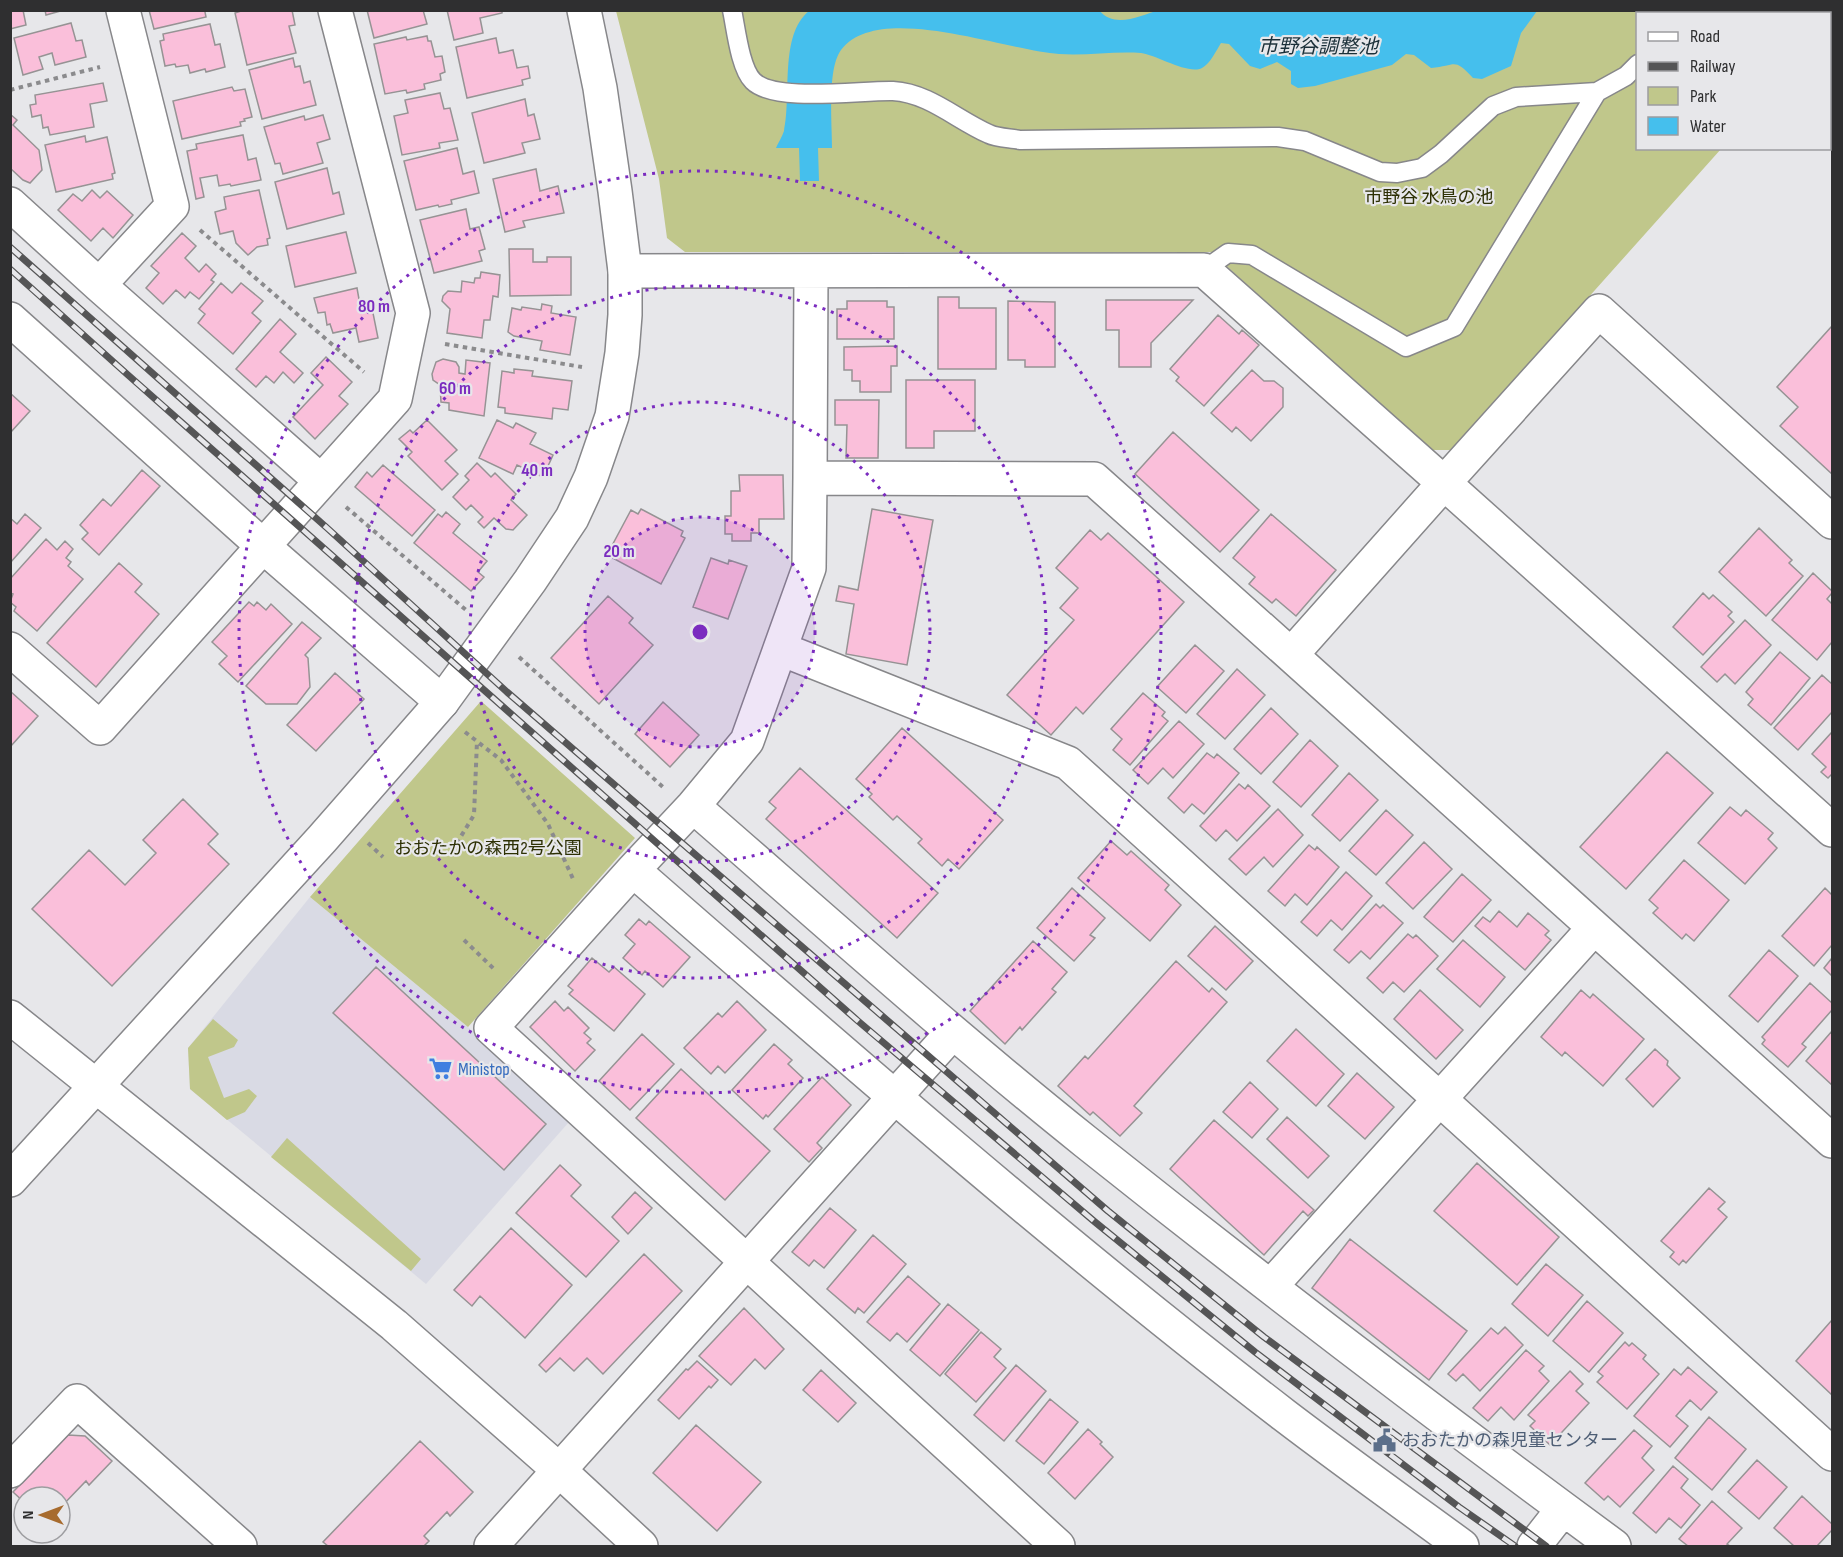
<svg xmlns="http://www.w3.org/2000/svg" width="1843" height="1557" font-family="'Sofia Sans Condensed','Noto Sans JP',sans-serif">
<style>
.built{fill:#d9dae4}
.green{fill:#c0c78b}
.water{fill:#45bfed}
.building{fill:#fabfda;stroke:#969394;stroke-width:1.5}
.lines{fill:none;stroke-linecap:round;stroke-linejoin:round}
.lane-casing{stroke:#87878a;stroke-width:21}
.street-casing{stroke:#87878a;stroke-width:36}
.secondary-casing{stroke:#87878a;stroke-width:36}
.path{stroke:#8b8b8d;stroke-width:4;stroke-dasharray:4.5 4.5;stroke-linecap:butt}
.lane{stroke:#fff;stroke-width:18}
.street{stroke:#fff;stroke-width:33}
.secondary{stroke:#fff;stroke-width:33}
.rail-casing{stroke:#555556;stroke-width:7}
.rail{stroke:#e7e7ea;stroke-width:4.5;stroke-dasharray:14;stroke-linecap:butt}
.ring{fill:none;stroke:#7b2cbf;stroke-width:3;stroke-dasharray:3 6}
.labels{text-anchor:middle;dominant-baseline:central;stroke-width:4.5;stroke-linejoin:round;paint-order:stroke}
.park-label{font-size:18px;fill:#2d3004;stroke:#e7e7ea}
.shop-label{font-size:18px;fill:#366cbe;stroke:#e7e7ea;text-anchor:start}
.service-label{font-size:18px;fill:#4e5e75;stroke:#e7e7ea;text-anchor:start}
.water-label{font-size:20px;font-style:italic;fill:#1b3039;stroke:#e7e7ea}
.centre{fill:#7b2cbf;stroke:#e7e7ea;stroke-width:3}
.ring-label{font-size:18px;text-anchor:middle;font-weight:bold;fill:#7b2cbf;stroke:#e7e7ea;stroke-width:4.5;stroke-linejoin:round;paint-order:stroke}
</style>
<rect width="100%" height="100%" fill="#e7e7ea"/>
<path class="built" d="M310,897l158,130 101,95 -143,162 -236,-195 -2,-41z"/>
<path class="green" d="M1832,10v12l-2,3v-11h-192v134l83,1 -269,301h-22l-219,-198h-526l-18,-14 -8,-59 -43,-168z
M481,701l154,137 -167,189 -158,-130z
M213,1019l25,21 -4,7 -26,10 16,41 25,-9 8,7 -12,16 -18,8 -37,-31 -2,-41z
M287,1138l134,121 -10,12 -140,-114z"/>
<path class="water" d="M1099,10c15,19 41,6 60,0l378,1 -16,22 -10,33 -29,13 -9,-1c-20,-21 -16,-12 -42,-10l-17,-13 -8,-1 -14,11 -77,21 -17,2 -7,-4v-13l-14,-9 -17,7 -10,-3 -21,-22 -8,-1c-5,8 -11,21 -19,25 -14,7 -45,-13 -61,-15 -27,-2 -55,3 -82,1 -52,-3 -181,-54 -218,-4 -14,19 -9,73 -9,98h-14l1,33h-19l-1,-33h-23c2,-5 6,-11 8,-17 8,-34 -5,-96 25,-120z"/>
<path class="building" d="M10,10h13l3,15 -16,4z
M45,10h19l-18,5z
M149,10h59l-3,2 1,5 -52,12z
M244,10h48l3,15 -6,1 7,27 -49,12 -12,-52z
M367,10h56l4,14 -53,14z
M447,10h55v3l-22,5 3,15 -29,7z
M71,23l5,18 6,-1 4,17 -31,8 -3,-12 -13,4 4,12 -20,6 -9,-37z
M210,24l5,21 5,-1 5,23 -19,5 -1,-3 -15,4 -2,-8 -12,2 -1,-3 -10,2 -5,-25 4,-1 -1,-6z
M427,36l1,5h3l4,16 7,-1 3,16 -5,2 1,6 -17,4 1,5 -18,4 -1,-3 -21,4 -11,-50 32,-7 1,3z
M496,38l3,15 14,-3 4,18 11,-2 2,12 -8,2 1,5 -56,13 -11,-51z
M293,58l2,9 5,-1 4,17 6,-2 6,24 -54,14 -13,-49z
M103,83l4,18 -17,3 4,23 -44,8 -2,-8 -5,1 -2,-13 -9,2 -2,-12 6,-1 -1,-9z
M232,87l2,4 11,-2 7,28 -8,2 1,2 -5,1 1,4 -59,13 -9,-38z
M440,93l4,16 6,-1 8,32 -19,3 1,5 -38,7 -8,-39 14,-3 -3,-13z
M525,99l3,17 6,-2 6,25 -18,4 3,10 -41,10 -12,-50z
M10,114l7,6 -4,5 26,25 3,20 -12,13 -7,-3 -13,-12z
M323,115l7,24 -13,4 6,20 -40,11 -3,-11 -5,1 -11,-37 40,-11 1,4z
M243,135l5,25 8,-2 5,22 -30,6 -1,-2 -11,2 -2,-11 -17,3 4,19 -8,2 -9,-48 10,-2 -1,-5z
M85,136l1,6 21,-5 8,36 -3,1 1,5 -57,13 -11,-47z
M457,148l6,26 11,-3 5,22 -28,7 1,4 -13,3 -1,-2 -22,5 -12,-49z
M327,168l6,26 6,-2 5,22 -57,15 -12,-47z
M536,169l4,22 18,-5 6,27 -41,8 2,6 -20,5 -12,-53z
M92,190l8,8 7,-7 26,24 -20,23 -10,-10 -12,13 -33,-31 15,-16 9,7z
M259,190l11,48 -3,1 1,6 -11,2 -9,8 -12,-12 -3,-12 -13,3 -5,-22 11,-3 -2,-12z
M466,209l4,20 9,-2 6,22 -6,2 3,10 -48,12 -14,-53z
M346,232l10,41 -61,14 -9,-41z
M182,233l14,13 -11,12 14,14 7,-8 10,10 -5,6 3,2 -15,17 -9,-7 -5,6 -9,-8 -13,14 -17,-16 13,-15 -8,-7z
M509,249h24v13h14v-5h24v38l-61,1z
M481,272l19,3 -2,22 -5,-1 -3,24h-6l-2,18 -35,-5 3,-24 -8,-8 1,-5 5,-5 13,1 1,-11 12,2 1,-5h5z
M221,283l11,10 9,-10 22,18 -11,12 9,8 -28,33 -35,-31 7,-9 -6,-5z
M357,288l3,17 11,-2 7,35 -19,4 -3,-14 -23,5 -3,-9 -3,1 -2,-13 -7,1 -4,-15z
M938,297h21v11h37v61h-58z
M1106,300h87l-42,43v24h-32v-37h-13z
M847,301h40v6h7v32h-57v-30h10z
M1008,301l47,1v65h-30v-7h-17z
M542,304l10,2 -1,7 25,4 -6,38 -30,-5 2,-9 -28,-5 -6,-4 4,-24 9,2 1,-3 19,3z
M1218,315l21,19 3,-4 17,15 -55,61 -28,-25 3,-4 -9,-8z
M280,319l16,15 -16,18 23,21 -9,10 -11,-11 -9,11 -8,-7 -10,11 -20,-18z
M1832,326v148l-52,-48 18,-19 -21,-20z
M897,346v20h-6v26h-31v-11h-8v-11h-8v-23z
M326,357l26,25 -13,14 9,8 -33,35 -22,-22 30,-32 -12,-12z
M443,359l13,3 3,5v6l6,1 1,-14 24,3 -6,53 -35,-6v-7l-8,-1 -1,-17 -7,-5 -1,-6 4,-12z
M514,369l19,2 -1,5 40,5 -4,29 -15,-2 -1,11 -47,-6v-5l-7,-1 4,-36 12,2z
M1252,370l12,11h10l9,7v19l-32,34 -15,-14 -4,5 -21,-19z
M906,380h69v51h-41v17h-28z
M10,393l20,18 -20,22z
M835,400h44l-1,58h-32l1,-33h-12z
M427,420l30,30 -12,11 13,13 -16,16 -34,-34 4,-4 -13,-13 11,-9 3,3z
M497,420l16,8 3,-5 20,10 -6,11 23,11 -10,22 -26,-12 -4,9 -34,-16z
M1173,432l86,78 -39,42 -85,-78z
M477,463l14,14 4,-4 21,21 -5,6 16,15 -14,15 -7,-1 -12,-11 -10,10 -6,-6 5,-5 -12,-12 -5,5 -13,-13 16,-17 -4,-4z
M383,465l52,45 -23,26 -57,-49 12,-15 5,5z
M142,470l18,16 -61,69 -17,-16 6,-6 -8,-8 23,-26 8,7z
M739,475h44l1,44h-25v14h-8v8h-19v-7h-7v-18h6v-25h9z
M641,509l42,22 -2,5 4,2 -24,46 -54,-29 24,-45 7,4z
M872,509l61,11 -26,145 -61,-11 8,-50 -18,-3 3,-15 19,4z
M446,512l14,12 -7,9 34,28 -9,11 6,5 -13,14 -57,-48 24,-29 4,3z
M25,514l16,14 -31,35v-45l7,6z
M1271,514l65,56 -40,46 -20,-17 -4,4 -23,-19 6,-7 -22,-19z
M1759,528l33,32 -3,3 14,13 -37,40 -47,-44z
M1090,530l11,10 7,-7 76,69 -101,112 -7,-7 -25,28 -44,-40 67,-75 -14,-12 18,-20 -22,-20z
M46,539l11,11 8,-9 8,8 -7,9 5,4 -3,4 15,13 -46,52 -23,-20 2,-4 -6,-5 3,-8 -3,-1v-14z
M711,558l17,6 1,-4 18,6 -19,53 -35,-12z
M119,563l23,21 -7,8 24,22 -63,73 -49,-44z
M1813,573l19,18v2l-5,6 5,5v38l-15,18 -45,-40z
M1703,593l6,6 4,-4 19,17 -4,4 6,6 -31,33 -30,-28z
M608,596l25,22 -4,5 24,22 -54,59 -48,-46z
M249,602l5,4 3,-4 9,8 5,-6 21,20 -54,58 -19,-18 8,-8 -15,-14z
M1745,620l26,25 -36,39 -10,-10 -8,8 -16,-15z
M302,622l19,16 -16,17 3,3 2,29 -13,17h-31l-20,-18z
M1195,645l29,26 -38,42 -29,-26z
M1780,652l30,26 -39,47 -23,-20 5,-6 -7,-7z
M1237,669l28,26 -40,44 -28,-25z
M335,673l29,26 -48,52 -29,-26z
M1822,675l10,9v28l-34,38 -24,-22z
M10,691l28,25 -28,31z
M1143,693l22,19 -3,4 6,5 -38,44 -17,-15 9,-11 -11,-10z
M663,702l36,33 -29,32 -35,-33z
M1271,708l27,26 -37,40 -27,-25z
M1179,721l25,23 -31,34 -10,-10 -15,16 -15,-14z
M902,728l101,92 -44,49 -11,-10 -6,7 -24,-23 4,-4 -25,-23 -4,4 -24,-23 3,-3 -16,-15z
M1832,732v42l-4,4 -7,-6 5,-5 -14,-13z
M1310,740l28,26 -37,41 -28,-25z
M1667,752l46,41 -87,96 -46,-42z
M1207,753l7,5 3,-4 22,19 -35,41 -12,-10 -8,9 -16,-15z
M800,768l138,125 -41,45 -131,-119 10,-11 -7,-6z
M1349,773l29,27 -38,41 -28,-26z
M1239,784l6,5 3,-4 22,21 -33,35 -11,-11 -10,11 -16,-15z
M183,799l35,35 -10,10 21,20 -117,122 -80,-77 57,-59 36,35 31,-32 -13,-13z
M1730,807l11,9 5,-6 27,23 -5,6 9,9 -32,36 -47,-41z
M1278,809l25,26 -30,32 -9,-10 -18,18 -17,-16z
M1386,810l27,25 -37,40 -27,-24z
M1111,841l16,14 4,-4 38,34 -4,5 16,15 -31,36 -72,-63z
M1424,842l28,27 -39,40 -27,-26z
M1309,845l6,5 2,-3 22,20 -32,38 -12,-11 -10,12 -17,-15z
M1684,860l45,40 -35,41 -8,-7 -4,5 -29,-26 5,-5 -9,-8z
M1346,872l26,24 -30,34 -11,-10 -14,16 -16,-14z
M1462,874l29,26 -38,42 -29,-25z
M1072,888l33,30 -15,17 5,3 -21,23 -37,-33z
M1825,888l7,7v50l-18,21 -32,-30z
M1376,904l4,4 3,-3 20,18 -33,36 -9,-8 -12,12 -15,-13z
M1499,911l18,16 11,-14 21,18 -4,4 6,5 -26,30 -50,-44 8,-9 7,5z
M639,919l7,6 3,-4 41,36 -27,30 -18,-16 -3,4 -19,-17 12,-14 -10,-9z
M1215,926l38,35 -27,29 -38,-34z
M1408,934l5,4 3,-3 22,21 -34,36 -11,-10 -10,11 -16,-15z
M1463,940l42,37 -25,30 -43,-38z
M1033,941l34,31 -15,17 4,3 -34,38 -2,-3 -15,17 -35,-33z
M1769,950l29,26 -40,46 -29,-26z
M592,958l17,14 5,-5 31,27 -31,37 -45,-37 4,-4 -5,-4z
M1832,958v18l-8,-8z
M1176,961l33,31 3,-4 15,14 -93,104 8,7 -22,23 -27,-24 -3,3 -32,-29 27,-30 3,3z
M376,967l170,157 -42,46 -171,-157z
M1810,983l22,20v7l-30,34 4,3 -18,20 -26,-23 3,-4 -3,-3z
M1420,990l43,40 -27,29 -42,-40z
M1581,990l9,8 3,-4 51,45 -41,47 -38,-34 -3,4 -21,-19z
M555,1001l9,10 4,-4 21,21 -5,5 7,6 -4,4 8,7 -20,21 -45,-44z
M737,1001l29,29 -41,43 -7,-7 -7,8 -27,-26 34,-35 4,4z
M1296,1029l48,45 -28,32 -49,-45z
M1832,1031v54l-26,-24z
M642,1034l32,30 -44,46 -31,-29z
M774,1044l18,16 -4,4 15,14 -35,39 -2,-2 -3,4 -31,-29z
M1655,1049l13,12 -1,4 13,13 -27,29 -27,-28z
M681,1069l89,82 -45,49 -89,-82z
M1357,1073l37,34 -29,32 -37,-33z
M822,1077l29,28 -34,38 5,5 -13,14 -35,-33z
M1250,1082l28,27 -26,29 -29,-26z
M1287,1117l42,39 -21,22 -41,-39z
M1214,1120l100,90 -6,6 -5,-5 -39,44 -94,-86z
M1477,1163l82,74 -42,48 -83,-74z
M560,1165l21,20 -10,11 48,45 -33,36 -70,-64z
M1709,1188l16,14 -7,7 9,8 -41,46 -3,-3 -4,5 -9,-8 4,-5 -13,-11z
M635,1192l17,16 -24,26 -16,-17z
M830,1208l26,22 -32,38 -10,-8 -5,6 -17,-14z
M511,1228l61,57 -47,53 -45,-42 -8,10 -18,-16z
M873,1235l33,29 -42,49 -6,-5 -3,5 -28,-24z
M1350,1239l117,92 -38,49 -117,-92z
M644,1254l38,37 -79,83 -16,-16 -13,13 -14,-13 -14,14 -7,-7z
M1546,1264l37,31 -35,41 -36,-32z
M908,1276l32,28 -33,38 -10,-9 -7,8 -23,-19z
M1587,1301l36,32 -34,39 -36,-31z
M948,1304l31,26 -39,46 -30,-26z
M744,1308l40,41 -19,20 -10,-10 -24,26 -32,-29z
M1832,1320v75l-36,-34z
M1505,1327l18,18 -43,46 -17,-17 -7,7 -8,-7 43,-46 7,6z
M981,1332l20,17 -7,8 12,11 -30,34 -31,-28z
M1625,1342l4,4 3,-3 14,12 -3,4 16,15 -32,35 -30,-27 6,-6 -5,-4z
M1526,1350l18,16 -5,5 10,10 -35,39 -13,-13 -13,14 -15,-13z
M697,1361l21,19 -7,8 -2,-2 -30,33 -21,-19 28,-31 2,1z
M1016,1365l30,26 -42,50 -30,-26z
M1688,1367l29,25 -16,18 -11,-10 -14,16 12,10 -18,21 -36,-31 40,-47 7,6z
M821,1370l35,33 -18,19 -35,-32z
M1570,1371l13,13 -7,7 13,12 -39,42 -20,-19 5,-5 -7,-6z
M1050,1399l28,23 -34,42 -28,-23z
M1709,1417l37,32 -34,41 -37,-32z
M696,1425l65,57 -44,49 -64,-58z
M1088,1429l14,13 -2,2 13,13 -38,42 -27,-26z
M1634,1430l18,16 -10,12 12,12 -34,37 -12,-11 -4,4 -19,-17z
M68,1435l17,1 27,25 -23,24 -3,-4 -26,27v-11h-36v5l-11,-10z
M420,1441l53,51 -23,24 -3,-4 -23,24 5,5 -5,5h-96l-5,-4z
M1757,1460l30,27 -28,32 -31,-27z
M1673,1466l15,13 -7,9 19,17 -19,23 -12,-10 -13,15 -23,-20z
M1802,1496l30,28v6l-15,16h-23l-20,-18z
M1712,1501l30,27 -15,16 3,2h-42l-9,-7z"/>
<g class="lines">
<defs>
<path id="lane" d="M732,10c4,19 8,58 21,71 22,22 108,9 140,10 36,2 64,29 96,43 8,4 21,4 31,6l258,-3 27,4 75,31 17,1 25,-5 19,-14 52,-48 23,-9 81,-5 29,-16 12,-12
M1680,10l3,4
M1204,270l24,-17 24,2 154,92 48,-20 143,-235"/>
<path id="street" d="M10,204l89,81 222,196
M625,271l579,-1 240,213 -153,172 -197,-176 -284,-1 1,-207
M99,285l73,-79 -49,-196
M10,319l254,228 178,155
M810,478l-1,90 -62,173 -54,65 -60,64 -142,158 567,518
M1832,522l-233,-211 -155,172 388,347
M10,649l90,79 295,-329 18,-86 -78,-303
M781,649l287,114 764,691
M1291,655l541,486
M693,806c130,113 258,228 393,336 173,138 350,273 528,404
M633,870c213,186 427,373 651,545 59,45 119,88 178,131
M1271,1286l323,-358
M10,1471l67,-70 163,145
M491,1546l462,-514
M1534,1546l29,-37"/>
<path id="secondary" d="M10,1017l384,308 166,146 81,75
M10,1180l312,-341 120,-137 88,-121 42,-63 19,-41 21,-61 10,-63 3,-38v-44l-10,-80 -15,-103 -16,-78"/>
</defs>
<use href="#lane" class="lane-casing"/>
<use href="#street" class="street-casing"/>
<use href="#secondary" class="secondary-casing"/>
<path class="path" d="M10,90l90,-23
M200,230l164,142
M445,344l137,23
M346,507l120,103
M519,657l144,130
M465,732l36,28 47,64 26,57
M368,843l15,14
M452,851l22,-36 3,-74
M464,940l32,31"/>
<use href="#lane" class="lane"/>
<use href="#street" class="street"/>
<use href="#secondary" class="secondary"/>
<defs>
<path id="rail" d="M10,247l316,280 181,165 601,519 156,126 282,209
M10,269l118,106 730,646 237,201 160,130 204,155 56,39"/>
</defs>
<use href="#rail" class="rail-casing"/>
<use href="#rail" class="rail"/>
</g>
<circle cx="700" cy="632" r="115" fill="#7b2cbf" fill-opacity=".12"/>
<g class="ring">
<circle cx="700" cy="632" r="115"/>
<circle cx="700" cy="632" r="230"/>
<circle cx="700" cy="632" r="346"/>
<circle cx="700" cy="632" r="461"/>
</g>
<defs>
<symbol id="supermarket-bare" viewBox="-9 -9 18 18"><path d="M-6-5.5h2.5l.6 2H6L4.5 2H-2.5L-4.4-4H-6ZM-1.5 3.2a1.3 1.3 0 1 0 .1 0ZM3 3.2a1.3 1.3 0 1 0 .1 0Z" fill="#3f7fe0" stroke="#e7e7ea" stroke-width="2.5" paint-order="stroke"/></symbol>
<symbol id="civic-bare" viewBox="-9 -9 18 18"><path d="M-.6-6.5H3V-4.5H.6V-3L4-1V1h2V6H-6V1h2V-1L-.6-3ZM-1.2 2.5V6h2.4V2.5Z" fill="#5c6f8a" stroke="#e7e7ea" stroke-width="2.5" paint-order="stroke"/></symbol>
</defs>
<g fill-rule="evenodd">
<use href="#supermarket-bare" x="424" y="1052" width="33" height="33"/>
<use href="#civic-bare" x="1368" y="1424" width="33" height="33"/>
</g>
<g class="labels">
<g class="park-label">
<text x="1429" y="197">市野谷 水鳥の池</text>
<text x="488" y="848">おおたかの森西2号公園</text>
</g>
<g class="shop-label">
<text x="458" y="1069">Ministop</text>
</g>
<g class="service-label">
<text x="1402" y="1440">おおたかの森児童センター</text>
</g>
<g class="water-label">
<text x="1318" y="47">市野谷調整池</text>
</g>
</g>
<circle cx="700" cy="632" r="9" class="centre"/>
<g class="ring-label">
<text x="374" y="312">80 m</text>
<text x="455" y="394">60 m</text>
<text x="537" y="476">40 m</text>
<text x="619" y="557">20 m</text>
</g>
<rect width="1843" height="1557" fill="none" stroke="#2f2f30" stroke-width="24"/>
<rect x="1636" y="12" width="195" height="138" fill="#e7e7ea" stroke="#9d9da0" stroke-width="1.5"/>
<rect x="1648" y="32" width="30" height="9" fill="#ffffff" stroke="#9d9da0" stroke-width="1.5"/>
<text x="1690" y="42" font-size="18" fill="#2f2f30">Road</text>
<rect x="1648" y="62" width="30" height="9" fill="#555556" stroke="#9d9da0" stroke-width="1.5"/>
<text x="1690" y="72" font-size="18" fill="#2f2f30">Railway</text>
<rect x="1648" y="87" width="30" height="18" fill="#c0c78b" stroke="#9d9da0" stroke-width="1.5"/>
<text x="1690" y="102" font-size="18" fill="#2f2f30">Park</text>
<rect x="1648" y="117" width="30" height="18" fill="#45bfed" stroke="#9d9da0" stroke-width="1.5"/>
<text x="1690" y="132" font-size="18" fill="#2f2f30">Water</text>
<g transform="translate(42 1515) rotate(270)"><circle r="28" fill="#e7e7ea" stroke="#9d9da0" stroke-width="1.5"/>
<path d="M0-4.5L10 22L0 15L-10 22Z" fill="#a76b2e"/>
<text y="-9" font-size="16" font-weight="bold" text-anchor="middle" fill="#2f2f30">N</text>
</g>
</svg>
